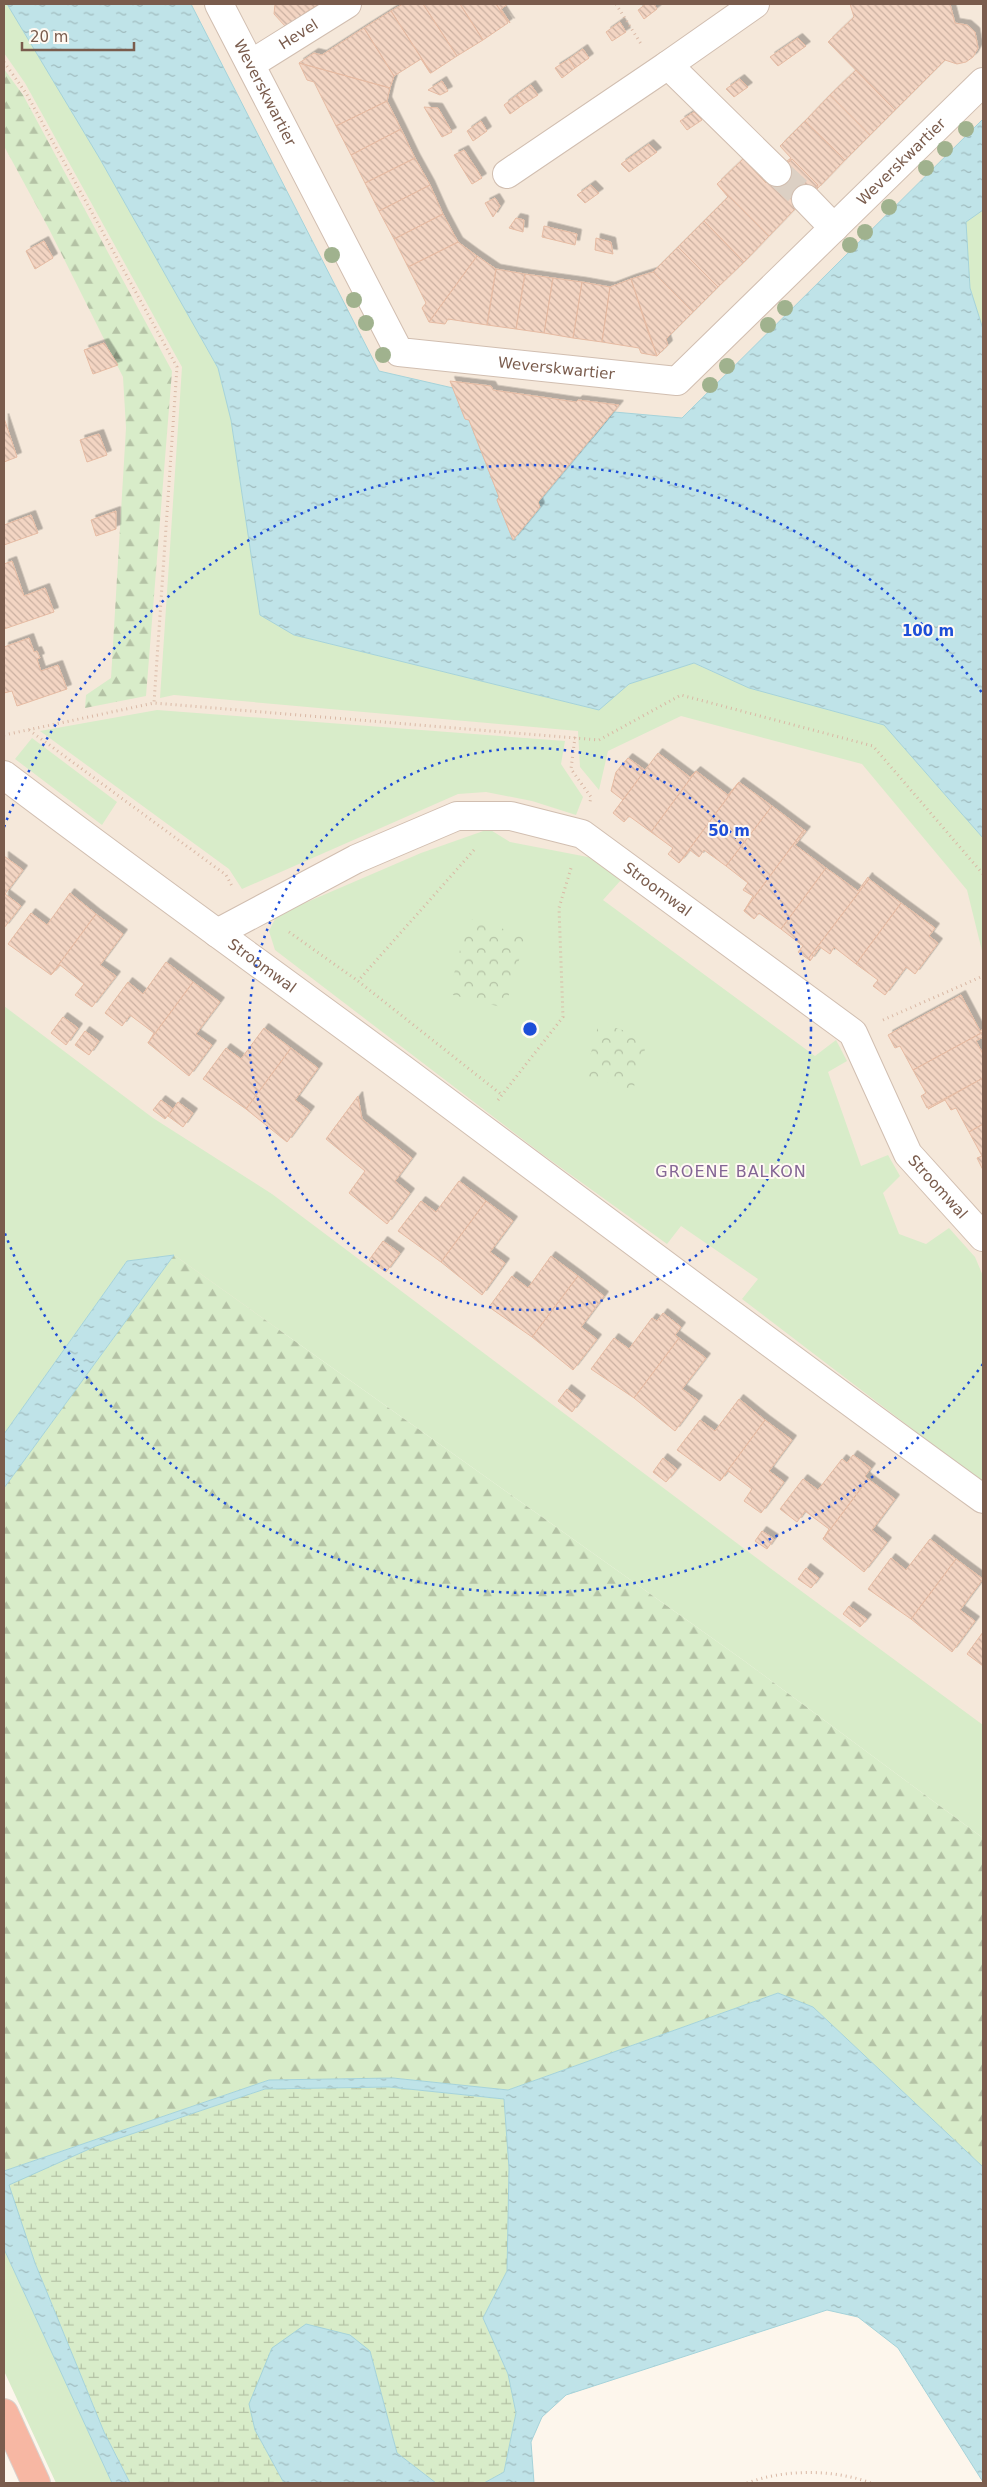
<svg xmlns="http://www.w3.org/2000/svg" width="987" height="2487" font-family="'DejaVu Sans',sans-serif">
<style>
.residential{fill:#f5e8da}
.grass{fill:#d8ecc9}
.forest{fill:url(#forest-firs)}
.wetland{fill:url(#wetland-marsh)}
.park{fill:url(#park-crowns)}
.water{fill:url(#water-ripples);stroke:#a5d3da}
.building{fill:url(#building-back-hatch);stroke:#e6bba3;filter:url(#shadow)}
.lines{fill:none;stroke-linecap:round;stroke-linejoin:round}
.minor-tunnel{stroke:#dcd0c4;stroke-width:28;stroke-dasharray:28 14;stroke-linecap:butt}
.minor-casing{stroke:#d1beb0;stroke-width:30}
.highway-casing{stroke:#dad1cd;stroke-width:30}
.path{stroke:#d9b8a5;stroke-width:3;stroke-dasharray:1 4;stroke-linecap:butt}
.minor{stroke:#fff;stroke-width:28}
.highway{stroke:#f7b7a3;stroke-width:28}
.tree{fill:#a0b28e}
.ring{fill:none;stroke:#1d4ed8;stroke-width:2.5;stroke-dasharray:2.5 5}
.labels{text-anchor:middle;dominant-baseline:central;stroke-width:4;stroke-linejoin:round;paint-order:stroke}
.street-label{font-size:15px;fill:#7a5c4d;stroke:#fffaf3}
.neighbourhood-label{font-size:16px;letter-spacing:1px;fill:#846695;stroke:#fffaf3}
.centre{fill:#1d4ed8;stroke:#fffaf3;stroke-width:2.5}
.ring-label{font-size:15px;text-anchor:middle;font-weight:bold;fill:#1d4ed8;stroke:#fffaf3;stroke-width:4;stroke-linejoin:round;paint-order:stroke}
</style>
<defs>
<pattern id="forest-firs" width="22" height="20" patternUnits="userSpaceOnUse" patternTransform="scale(1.25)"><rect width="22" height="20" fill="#d8ecc9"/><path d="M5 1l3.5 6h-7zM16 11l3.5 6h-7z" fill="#b4c2a5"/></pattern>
<pattern id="wetland-marsh" width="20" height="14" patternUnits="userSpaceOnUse" patternTransform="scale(1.25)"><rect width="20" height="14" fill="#d8ecc9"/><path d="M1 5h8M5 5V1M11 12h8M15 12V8" fill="none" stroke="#b4c2a5"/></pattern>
<pattern id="park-crowns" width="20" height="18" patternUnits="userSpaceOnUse" patternTransform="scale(1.25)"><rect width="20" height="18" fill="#d8ecc9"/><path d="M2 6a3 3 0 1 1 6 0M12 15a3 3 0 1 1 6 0" fill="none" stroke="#b4c2a5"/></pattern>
<pattern id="water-ripples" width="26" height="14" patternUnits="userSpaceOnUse" patternTransform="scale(1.25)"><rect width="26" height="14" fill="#bfe3e8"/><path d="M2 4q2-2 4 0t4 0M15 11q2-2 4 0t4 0" fill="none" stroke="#a0bbbe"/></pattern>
<pattern id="building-back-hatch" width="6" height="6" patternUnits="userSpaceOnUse" patternTransform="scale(1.25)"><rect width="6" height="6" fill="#f3d5c3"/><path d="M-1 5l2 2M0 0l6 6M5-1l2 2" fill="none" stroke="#cab0a1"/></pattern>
<filter id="shadow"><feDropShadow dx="4.5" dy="-4.5" stdDeviation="0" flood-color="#0004"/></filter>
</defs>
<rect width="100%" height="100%" fill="#fdf6ec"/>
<path class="residential" d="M4,4h979v1756l-979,-598z"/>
<path class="grass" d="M4,4h3l93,155 118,209 13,52 29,195 34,20 305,75 30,-26 64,-21 56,25 135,37 99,113v117l-16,-65 -105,-126 -181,-48 -73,35 -9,39 -19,-23 -2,-36 -404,-36 -14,3 22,-331 -157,-284 -21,-30z
M983,210v119l-13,-41 -4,-67z
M157,710l408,31 -4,23 22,33 -7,18 -44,-14 -46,-9 -28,2 -216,95 -13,-20 -189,-138z
M32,738l85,64 -15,23 -87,-66z
M489,829l21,13 83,16 28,22 -18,20 212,156 21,-16 11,21 -19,11 33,94 27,-11 12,21 -17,17 16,41 27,10 23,-16 26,29 8,19v207l-241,-184 16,-20 -77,-53 -14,18 -125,-90 -267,-204 -6,-19 8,-16 144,-62z
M4,1006l149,112 119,76 498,374 213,157v113l-240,-178 -569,-405 -47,6 -123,173z
M4,2249l108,234h-56l-52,-112z"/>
<path class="forest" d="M4,69l19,26 149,276 -26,325 -61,12 1,-13 25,-17 15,-250 -3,-51 -74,-148 -45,-83z
M174,1255l569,405 240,178v329l-170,-160 -35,-14 -270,97 -115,-12 -124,2 -265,91v-683z"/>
<path class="wetland" d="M389,2087l115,12 5,69 -2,103 -24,47 25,56 8,39 -12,59 -20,11h-48l-39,-30 -27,-102 -115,79 29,53h-154l-26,-51 -69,-169 -27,-78 88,-39 169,-57z"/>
<path class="park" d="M468,918l58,18 -21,72 -56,-14z
M599,1022l49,17 -15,51 -48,-14z"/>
<path class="water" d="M7,4h184l188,367 74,17 12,31 4,1 30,77 -2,3 16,40 26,-33 -1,-5 51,-64h4l21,-26 68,6 301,-299v91l-17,12 4,66 13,41v509l-99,-113 -135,-37 -55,-25 -65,21 -30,26 -305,-75 -34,-20 -29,-195 -13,-52 -118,-209z
M174,1255l-170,233v-54l123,-173z
M778,1993l35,14 170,160v315l-85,-134 -40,-31 -31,-7 -261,85 -24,22 -11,25 3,41h-50l20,-11 12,-59 -8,-39 -25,-56 24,-47 2,-103 -5,-69 -115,-12 -124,2 -169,57 -87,39 26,78 69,169 26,51h-18l-108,-234v-78l265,-91 124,-2 115,12z
M306,2324l44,11 20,16 27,102 39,30h-152l-29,-53 -6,-26 23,-56z"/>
<path class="building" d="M275,4h44l-16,10 -2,8 -16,4 -11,-12z
M403,4h20l34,52 -26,17 -40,-62z
M423,4h37l23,36 -26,16z
M460,4h36l12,19 -25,17z
M496,4h12l-7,5 9,14z
M646,4h8l3,5 -13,10 -6,-9z
M850,4h100l5,19 12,2 8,7 3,16 -5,9 -7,5 -9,2 -12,-4 -50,50 -67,-68 26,-25z
M391,11l40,62h-1l-9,-14 -27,17 -30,-48z
M620,22l6,10 -14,9 -6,-9z
M364,28l30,48 -4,12 -91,-25 15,-10 8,2z
M798,38l8,8 -28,20 -8,-9z
M583,49l6,9 -14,10 -6,-9z
M569,59l6,9 -13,10 -7,-10z
M299,63l91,25 -3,13 -51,25 -22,-44 -7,-2z
M856,70l39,40 -25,25 -40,-40z
M740,79l8,8 -14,10 -8,-8z
M442,81l6,10 -8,4 -12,-5z
M531,85l7,10 -14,9 -7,-9z
M517,95l7,9 -14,10 -6,-9z
M830,95l40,40 -25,25 -40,-39z
M387,101l14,28 -50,26 -15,-29z
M424,107l14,1 14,24 -10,5z
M694,112l8,8 -15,10 -7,-9z
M481,121l6,10 -14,10 -6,-10z
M805,121l40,39 -29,30 -2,-2 4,-3 -26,-26 -3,3 -2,-1 4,-3 -11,-12z
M401,129l14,29 -50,25 -14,-28z
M649,144l8,8 -28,20 -8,-8z
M464,150l18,28 -10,6 -18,-29z
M415,158l15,27 -51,26 -14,-28z
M743,159l23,24 26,-24 26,26 -49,51 -52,-52z
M717,184l52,52 -25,26 -40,-41 24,-24z
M430,185l13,29 -49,25 -15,-28z
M591,185l8,8 -14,10 -8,-8z
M495,198l5,8 -7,11 -8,-14z
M443,214l15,28 -50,25 -14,-28z
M516,218l8,2 -1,12 -14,-4z
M704,221l40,41 -26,25 -40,-40z
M544,226l33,8 -2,11 -33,-8z
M596,238l15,4 2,12 -18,-4z
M44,241l9,17 -18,11 -9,-18z
M458,242l19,14 -48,66 -7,-14 4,-5 -18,-36z
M678,247l40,40 -25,25 -40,-40z
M477,256l19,13 -9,56 -39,-6 -3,5 -16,-2z
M496,269l29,5 -9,55 -29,-4z
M653,272l40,40 -27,27 2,6 -11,11 -26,-77z
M525,274l28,4 -9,55 -28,-4z
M553,278l29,4 -9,56 -29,-5z
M631,279l16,50 10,27 -16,-3 -2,-5 -37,-6 8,-55z
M582,282l28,5 -8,55 -29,-4z
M104,343l14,22 -25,9 -9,-24z
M450,381l41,5 2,4 83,12 2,-2 41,5 -81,97 2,5 -27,33 -16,-40 2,-3 -30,-77 -4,-1z
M4,418l13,39 -13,5z
M99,434l8,21 -20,7 -7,-22z
M116,511v18l-20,7 -5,-16z
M31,515l7,18 -34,12v-20z
M12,561l12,35 21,-8 9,24 -50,17v-65z
M29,638l5,14 3,-1 3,7 -3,1 4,12 17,-6 9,24 -50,17 -5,-15 -8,2v-46z
M658,753l32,24 6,-6 -45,61 -22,-16 -5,6 -11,-9z
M628,758l17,12 -22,30 -12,-9 5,-19z
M696,771l32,24 11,-13 -60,81 -11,-9 5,-6 -22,-16z
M739,782l33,24 -46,60 -22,-16 -5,7 -9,-7 -11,13z
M772,806l32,24 -60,81 9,-15 -10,-6 5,-7 -22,-17z
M804,830l2,1 -11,14 31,23 -45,61 -22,-16 -5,6 -10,-8z
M4,856l19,14 -18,24 16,12 -17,22z
M826,868l32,23 10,-14 1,2 -61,80 -10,-7 5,-6 -22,-17z
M869,879l32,24 -45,61 -22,-17 -4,7 -10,-7 -10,14 -2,-2z
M70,893l26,21 -45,61 -43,-31 23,-31 16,12z
M901,903l34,25 -6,8 9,7 -23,31 -9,-7 -21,28 -12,-9 5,-6 -22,-16z
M96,914l27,20 -23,31 16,11 -24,31 -17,-12 9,-11 -24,-19 -9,10z
M166,962l27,20 -45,61 6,-10 -24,-18 -8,11 -17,-13 23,-31 15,12z
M193,982l27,20 -24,32 16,11 -23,31 -41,-33z
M961,995l19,36 3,-2v3l-70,38 -13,-24 -5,2 -7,-13z
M63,1017l15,11 -12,17 -15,-12z
M264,1028l27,20 -45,61 -43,-30 23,-31 15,11z
M85,1031l14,10 -10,14 -14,-10z
M983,1032v5l-7,4 7,13v24l-56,30 -6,-12 5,-3 -13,-23z
M291,1048l27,20 -23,32 15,11 -23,31 -41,-33z
M983,1078v46l-14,8 -13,-24 -5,2 -6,-10 -17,9z
M358,1096l4,23 50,39 -17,23 15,12 -23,31 -38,-31 16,-22 -39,-32z
M161,1100l12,9 -8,10 -12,-9z
M178,1102l15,11 -10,14 -15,-11z
M983,1124v46l-6,-12 5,-2 -13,-24z
M459,1181l27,20 -45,61 -43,-31 23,-30 15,11z
M486,1201l27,20 -23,31 15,11 -23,32 -41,-33z
M383,1241l17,12 -14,19 -17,-12z
M551,1256l27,20 -46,61 -43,-30 23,-31 16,12z
M578,1276l26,20 -23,31 16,12 -24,31 -41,-33z
M663,1313l18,14 -6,8 4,3 -45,60 -43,-29 23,-31 15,11 23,-31 5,3z
M679,1338l27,20 -24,31 16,11 -23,31 -41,-33z
M567,1389l14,11 -9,12 -14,-11z
M739,1399l26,21 -45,61 -43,-31 23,-30 15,11z
M765,1420l27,20 -23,31 15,11 -23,31 -17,-12 8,-12 -24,-18 -8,10z
M853,1455l18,13 -6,8 3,3 -45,60 6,-10 -24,-18 -8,11 -17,-13 23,-30 15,11 24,-31 5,4z
M663,1458l14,11 -11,13 -13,-10z
M868,1479l27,20 -23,31 15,12 -23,30 -41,-33z
M762,1531l12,8 -7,10 -12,-8z
M930,1539l26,20 -45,60 -43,-30 23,-31 15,12z
M956,1559l27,20 -23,31 15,11 -23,31 -41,-33z
M806,1568l13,10 -8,10 -13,-9z
M849,1606l18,13 -7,8 -17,-13z
M983,1632v34l-16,-12z"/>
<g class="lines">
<path class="minor-tunnel" d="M777,172l29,27"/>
<defs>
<g id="minor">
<path id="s1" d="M219,4l180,348 278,29 306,-299"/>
<path id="s2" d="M251,64l96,-60"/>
<path d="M668,65l87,-61"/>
<path d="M507,174l161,-109 109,107"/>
<path d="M806,199l28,29"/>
<path id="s3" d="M4,775c133,101 269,198 404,298 191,143 382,286 575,426"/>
<path id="s4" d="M217,933l139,-74 101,-43h54l71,18 271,199 55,121 75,83"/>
</g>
<path id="highway" d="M4,2413l32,70"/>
</defs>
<use href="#minor" class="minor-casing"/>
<use href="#highway" class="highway-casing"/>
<path class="path" d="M616,4l25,40
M4,62l22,31 151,274 -23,336
M29,730l197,145 6,11
M4,735l150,-32 445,37 82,-45 192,51 110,128
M575,737l-4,32 20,28 -1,5
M474,850l-116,131 144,114
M289,932l69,49
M883,1020l100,-44
M498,1100l65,-83 -4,-109 12,-40
M747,2483c38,-14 86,-14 124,0"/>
<use href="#minor" class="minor"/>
<use href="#highway" class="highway"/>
</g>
<g class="tree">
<circle cx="966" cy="129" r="8"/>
<circle cx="945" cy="149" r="8"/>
<circle cx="926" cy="168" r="8"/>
<circle cx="889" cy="207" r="8"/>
<circle cx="865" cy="232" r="8"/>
<circle cx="850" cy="245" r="8"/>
<circle cx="332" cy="255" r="8"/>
<circle cx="354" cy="300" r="8"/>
<circle cx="785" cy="308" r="8"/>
<circle cx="366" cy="323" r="8"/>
<circle cx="768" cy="325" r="8"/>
<circle cx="383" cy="355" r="8"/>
<circle cx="727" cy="366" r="8"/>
<circle cx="710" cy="385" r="8"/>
</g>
<g class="ring">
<circle cx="530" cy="1029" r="281"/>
<path d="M983 1364A563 563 0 0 1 4 1231M4 827A563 563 0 0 1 983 694"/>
</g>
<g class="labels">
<g class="street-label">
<text stroke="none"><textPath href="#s2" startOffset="56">Hevel</textPath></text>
<text stroke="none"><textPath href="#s1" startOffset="100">Weverskwartier</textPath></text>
<text stroke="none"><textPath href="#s1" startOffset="985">Weverskwartier</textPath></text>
<text stroke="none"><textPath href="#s1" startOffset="550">Weverskwartier</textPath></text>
<text stroke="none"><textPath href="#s4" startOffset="488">Stroomwal</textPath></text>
<text stroke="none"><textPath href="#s3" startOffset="321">Stroomwal</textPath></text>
<text stroke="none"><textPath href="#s4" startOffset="908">Stroomwal</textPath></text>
</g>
<g class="neighbourhood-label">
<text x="731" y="1171">GROENE BALKON</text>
</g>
</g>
<circle cx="530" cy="1029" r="8" class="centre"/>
<g class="ring-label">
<text x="928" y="636">100 m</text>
<text x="729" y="836">50 m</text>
</g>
<rect width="987" height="2487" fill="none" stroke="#7a5c4d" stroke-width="10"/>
<path d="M22 42v8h112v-8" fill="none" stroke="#7a5c4d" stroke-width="2.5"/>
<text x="30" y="42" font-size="15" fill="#7a5c4d" stroke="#fffaf3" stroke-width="4" paint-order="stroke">20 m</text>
</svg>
